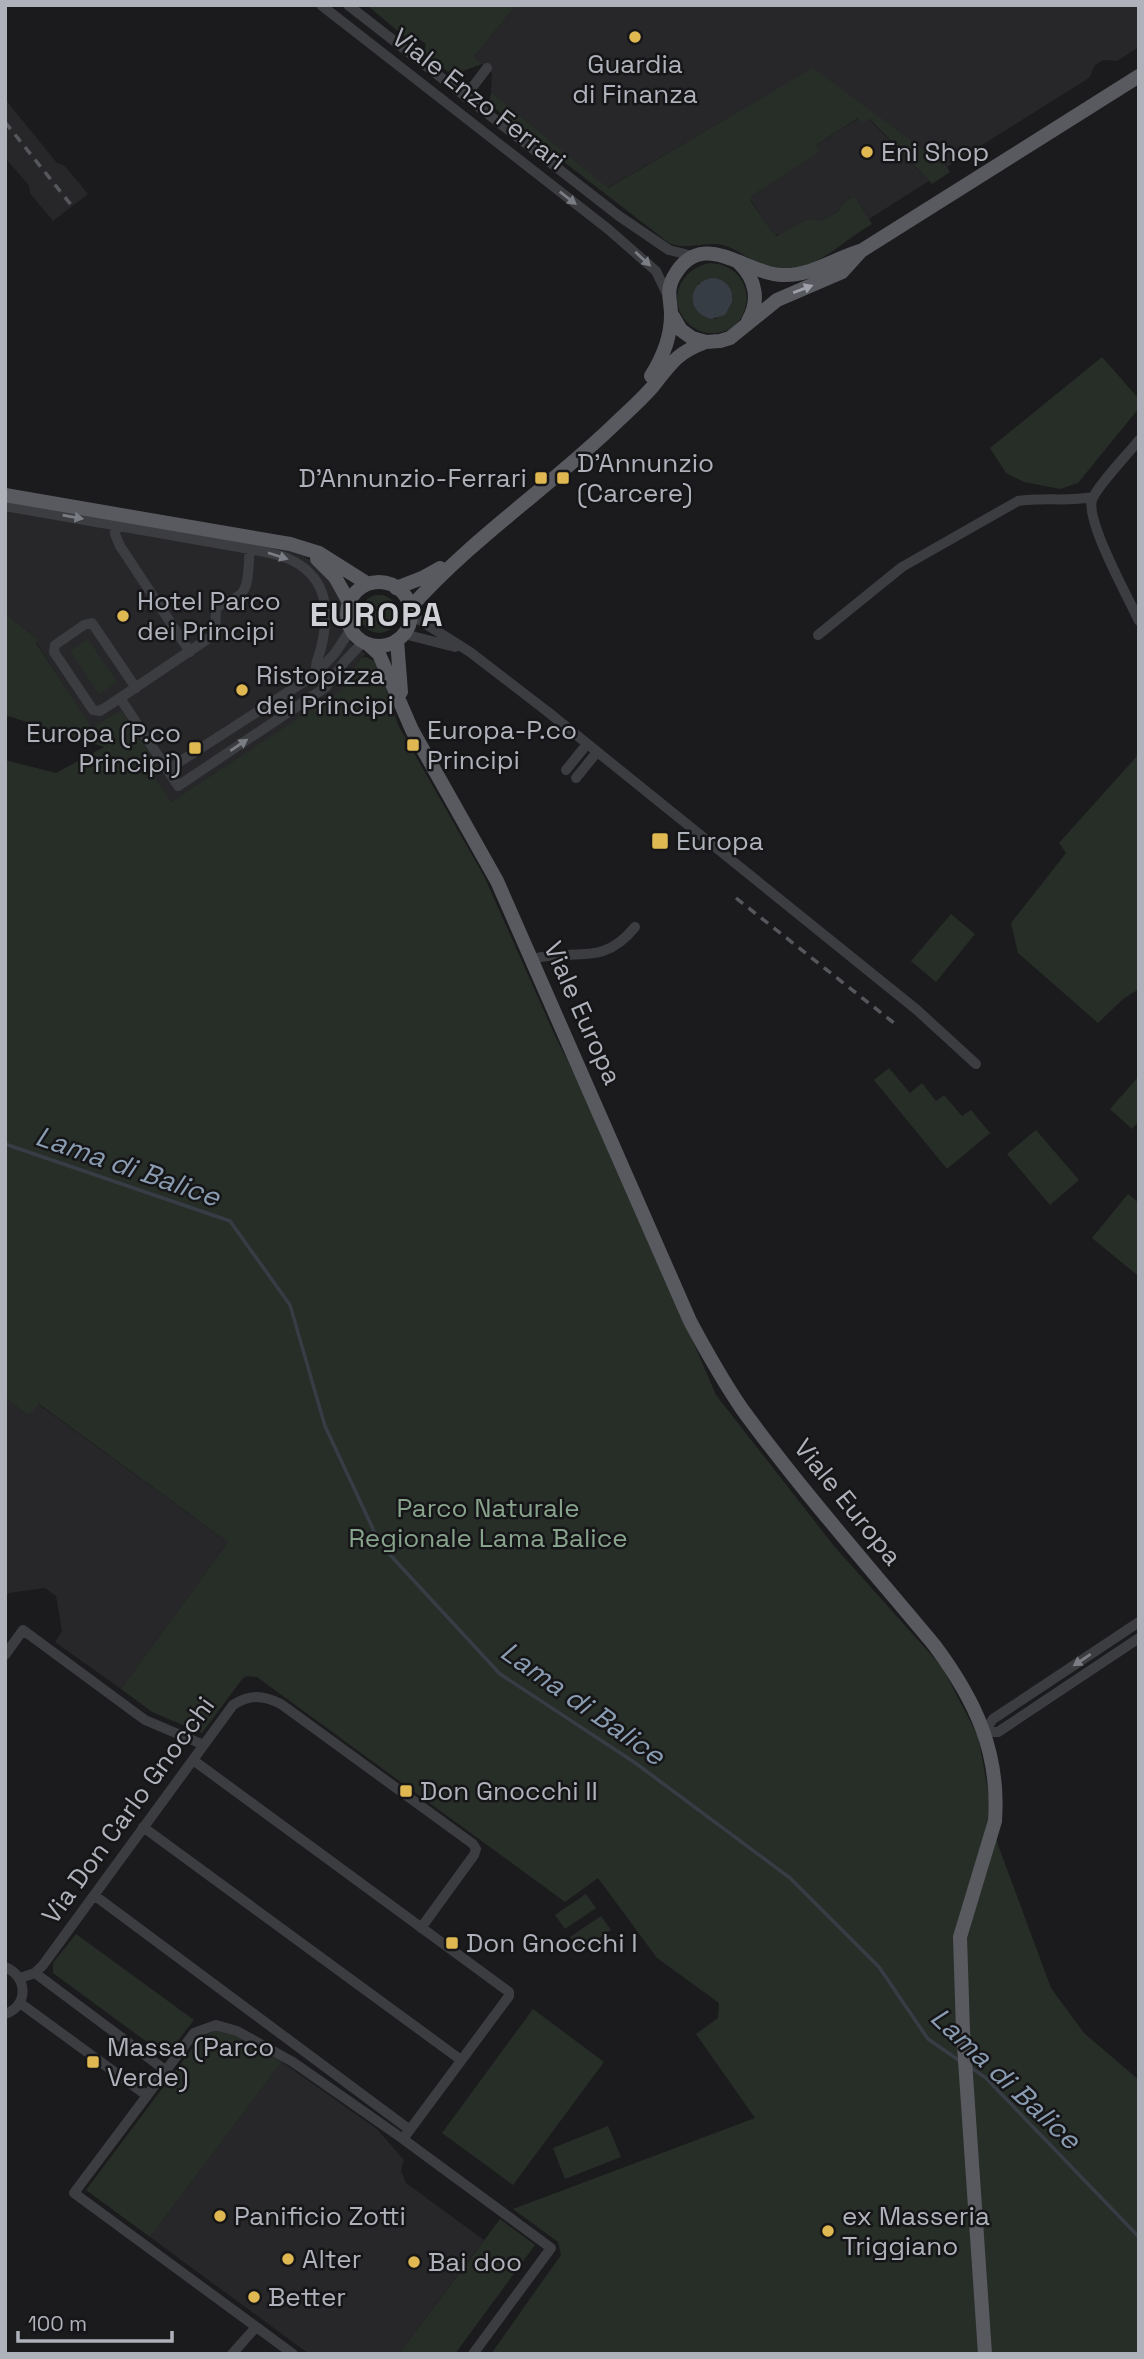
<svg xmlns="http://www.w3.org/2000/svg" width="1144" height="2359" font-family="'Space Grotesk',sans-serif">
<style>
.built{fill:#27272a}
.green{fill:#272e28;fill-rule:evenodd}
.water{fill:#363d45}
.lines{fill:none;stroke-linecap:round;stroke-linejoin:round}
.stream{stroke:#363d45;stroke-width:3.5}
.minor{stroke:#3c3d41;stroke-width:10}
.major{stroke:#595a60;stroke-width:14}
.rail{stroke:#55575c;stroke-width:3.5;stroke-dasharray:9 7;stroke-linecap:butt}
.oneway{fill:#7b7d84}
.oneway2{fill:#9ea0a9}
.poi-dot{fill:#dfb851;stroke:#161618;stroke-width:2.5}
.labels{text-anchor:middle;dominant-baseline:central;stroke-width:5;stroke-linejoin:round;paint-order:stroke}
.poi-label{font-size:26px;fill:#afb2bb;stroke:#161618;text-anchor:start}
.street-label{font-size:26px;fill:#afb2bb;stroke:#161618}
.park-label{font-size:26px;fill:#88a38c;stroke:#161618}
.water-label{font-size:28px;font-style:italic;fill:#8a9cb1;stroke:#161618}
.district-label{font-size:33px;font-weight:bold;letter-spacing:2px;fill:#cfd1d7;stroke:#161618}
</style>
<rect width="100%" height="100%" fill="#1b1b1d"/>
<path class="built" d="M516,5h623v42l-22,14 -14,-1 -8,5 -6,13 -142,89 -134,-98 -206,119 -116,-96 1,-19 -18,-16z
M5,99l52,64 8,3 23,28 -35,27 -23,-28 -1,-8 -24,-27z
M859,118l10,1 60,62 -60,38 -13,-21 -4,-1 -10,7 -3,7 -19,10 -10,-3 -27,17 -10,-1 -22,-34 1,-4 67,-45 -3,-6z
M5,501l281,49 20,7 25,20 12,27 -2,8 3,23 9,10 13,9 -6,5 -18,31 -171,112 -18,-26 7,-4 -40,-61 -28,18 -56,-87 2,-2 -33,-27z
M5,1398l24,18 9,-12 190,138 -107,147 -66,-47 7,-11 -6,-35 -11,-8 -36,5 -4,5z
M282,2062l95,67 27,31 -3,11 5,12 78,57 -85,114h-90l-159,-117z"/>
<path class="green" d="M367,5h149l-42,52 8,7 -30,11 -28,-22 2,-9 -11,-8 -8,3z
M813,68l134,99 3,5 -18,12 -62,-65 -8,4 -4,-5 -42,27 4,6 -68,45 -1,5 21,31 5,4 33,-18 10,3 19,-10 3,-7 10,-7 4,1 16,26c-37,21 -61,57 -111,40 -13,-5 -24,-15 -38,-19 -18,-4 -36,6 -54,-2l-180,-139 2,-12 117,96z
M710,263c53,3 45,75 -2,70 -9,-1 -17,-6 -23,-13 -19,-23 -1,-53 25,-57zM724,281l6,7 3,9 -17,22 -11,-2 -7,-34z
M1102,357l37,42v9l-61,75 -18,6 -36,-7 -18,-9 -16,-25z
M360 614a19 19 0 1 1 38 0a19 19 0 1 1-38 0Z
M5,613l33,27 -2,3 56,85 29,-18 40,61 -7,5 17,26 170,-112 20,-32 5,-1 12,6 20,62 86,151 72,162 43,83 117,274 118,151 108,121 36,69 20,109 53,143 33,45 55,47v274h-648l70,-99 -3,-13 -45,-33 242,-91 -59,-84 22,-16 1,-15 -62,-45 -59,-80 -33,24 -308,-225 -9,-1 -5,2 -41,55 -50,-21 -31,-23 107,-147 -189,-138 -10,12 -24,-18v-638l51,13 48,-26 -99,-32z
M88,639l29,43 -18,12 -29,-43z
M1138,755l1,234 -16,10 -25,24 -80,-70 -7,-30 55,-70 -7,-10z
M951,914l24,20 -39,48 -25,-21z
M889,1068l21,25 12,-10 14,18 8,-6 18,21 9,-6 19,23 -43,36 -73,-89z
M1139,1076v45l-7,8 -22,-20z
M1036,1130l43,50 -29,25 -43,-51z
M1128,1194l11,9 -2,72 -45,-37z
M586,1894l10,14 -31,21 -10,-14z
M601,1916l10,14 -31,21 -10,-14z
M76,1934l118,86 -28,36 -113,-83v-10z
M533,2009l71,53 -91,123 -71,-52z
M216,2030l15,3 51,29 -132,175 -64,-47 114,-152z
M608,2126l13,31 -56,22 -12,-31z
M500,2219l35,26 -80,109h-56z"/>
<path class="water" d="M715,278c13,3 19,12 17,24l-7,13 -14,4c-27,-7 -23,-40 4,-41z"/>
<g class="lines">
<path class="stream" d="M5,1144l225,77 60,84 35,121 55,118 120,130 134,88 156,116 89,89 49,72 32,22
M970,2067l16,11 153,159"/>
<path class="minor" d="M321,5l287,224 48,42 12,25
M348,5l271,211 50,34 24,6
M465,97l22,-29
M1139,440c-10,13 -43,47 -47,60 -6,22 36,97 47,121
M5,506l245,43c-2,13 0,36 -9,45 -8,8 -15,4 -25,15l-1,25 -95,64 58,88 148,-99 19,-26 18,-19
M116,520l-1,14 5,12 70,106
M246,548c14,4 28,5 41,10 39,17 43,48 35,86 -5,23 -13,21 4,43
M410,614l60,38 78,60 369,298 59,54
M404,634l51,13
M818,635l84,-68 116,-66c25,-4 49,1 75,-4
M120,698l-20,13 -7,-1 -39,-58 1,-7 29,-20 8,-2 44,65
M167,770l149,-96 19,-21 16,-24
M566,770l21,-26
M576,778l21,-26
M533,959c40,-12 68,10 102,-32
M5,1655l18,-25 122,90 59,25
M984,1732l9,-13 146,-97
M984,1732h14l141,-94
M193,1760l316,232v4l-106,143
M143,1827l318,233
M94,1895l316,235
M5,1967c23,9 24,39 0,47
M35,1973l130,97
M20,1978l15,-5 8,-8 190,-260c17,-11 30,-10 48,-1l192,140 3,5 -2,6 -53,73
M20,2003l126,92
M232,2354l24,-27
M293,2354l-219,-161 120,-160 22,-8 21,6 56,31 110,77 148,109 -78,106"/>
<path class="major" d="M739,263c17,16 21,38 9,58
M671,313l10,17 11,8 14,4 14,-1 10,-3 47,-38 65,-28 19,-21 278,-175
M651,376c12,-19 20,-39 20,-61 0,-14 -5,-24 2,-37 28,-53 71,-4 110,-3 27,1 51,-16 77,-24
M5,495l285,49 29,9 49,31
M317,559l18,18 14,25
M347 614a32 32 0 1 1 64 0a32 32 0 1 1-64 0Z
M396,588l26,-10 18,-10
M410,608c64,-72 142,-122 210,-189 12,-11 24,-22 34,-34 17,-22 24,-33 52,-43
M397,640l4,52
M368,644l11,10 33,76 85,151 193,440c16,30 33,60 52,88 60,82 128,159 193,237 40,54 65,106 60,175l-35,116 3,94 22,323"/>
<path class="rail" d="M5,122l67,84
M736,898l163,129"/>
</g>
<defs><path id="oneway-solid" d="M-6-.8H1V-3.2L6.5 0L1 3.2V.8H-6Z" transform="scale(1.75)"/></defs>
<g class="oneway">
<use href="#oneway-solid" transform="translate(568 198) rotate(38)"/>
<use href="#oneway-solid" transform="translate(643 259) rotate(43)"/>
<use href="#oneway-solid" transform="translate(73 517) rotate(10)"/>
<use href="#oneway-solid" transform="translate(278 556) rotate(18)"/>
<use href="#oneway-solid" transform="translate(239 745) rotate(-34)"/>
<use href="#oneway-solid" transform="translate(1082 1660) rotate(146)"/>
</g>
<use class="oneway2" href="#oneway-solid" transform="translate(803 289) rotate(-21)"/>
<g class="poi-dot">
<circle cx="635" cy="37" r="7"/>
<circle cx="867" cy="152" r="7"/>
<rect x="534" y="471" width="14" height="14" rx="3.5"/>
<rect x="556" y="471" width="14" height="14" rx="3.5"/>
<circle cx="123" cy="616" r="7"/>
<circle cx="242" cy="690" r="7"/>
<rect x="406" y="738" width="14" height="14" rx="3.5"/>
<rect x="188" y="741" width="14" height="14" rx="3.5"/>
<rect x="651" y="832" width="18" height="18" rx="3.5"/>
<rect x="399" y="1784" width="14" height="14" rx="3.5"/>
<rect x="445" y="1936" width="14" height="14" rx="3.5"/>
<rect x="86" y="2055" width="14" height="14" rx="3.5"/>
<circle cx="220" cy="2216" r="7"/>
<circle cx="828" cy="2231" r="7"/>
<circle cx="288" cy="2259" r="7"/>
<circle cx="414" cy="2262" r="7"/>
<circle cx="254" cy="2297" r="7"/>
</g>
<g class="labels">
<g class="poi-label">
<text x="635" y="64" text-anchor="middle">Guardia<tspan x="635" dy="30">di Finanza</tspan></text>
<text x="881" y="152">Eni Shop</text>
<text x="577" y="463">D'Annunzio<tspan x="577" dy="30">(Carcere)</tspan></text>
<text x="527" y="478" text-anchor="end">D'Annunzio-Ferrari</text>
<text x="137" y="601">Hotel Parco<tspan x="137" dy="30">dei Principi</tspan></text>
<text x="256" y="675">Ristopizza<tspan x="256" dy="30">dei Principi</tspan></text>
<text x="427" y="730">Europa-P.co<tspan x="427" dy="30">Principi</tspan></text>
<text x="181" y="733" text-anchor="end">Europa (P.co<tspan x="181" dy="30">Principi)</tspan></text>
<text x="676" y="841">Europa</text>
<text x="420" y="1791">Don Gnocchi II</text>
<text x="466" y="1943">Don Gnocchi I</text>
<text x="107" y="2047">Massa (Parco<tspan x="107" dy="30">Verde)</tspan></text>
<text x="234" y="2216">Panificio Zotti</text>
<text x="842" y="2216">ex Masseria<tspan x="842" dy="30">Triggiano</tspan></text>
<text x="302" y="2259">Alter</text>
<text x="428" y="2262">Bai doo</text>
<text x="268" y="2297">Better</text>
</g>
<g class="street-label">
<text transform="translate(479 99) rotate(38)">Viale Enzo Ferrari</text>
<text transform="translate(583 1013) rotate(66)">Viale Europa</text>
<text transform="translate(848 1502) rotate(51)">Viale Europa</text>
<text transform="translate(128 1810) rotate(-54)">Via Don Carlo Gnocchi</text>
</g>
<g class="park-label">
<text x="488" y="1508">Parco Naturale<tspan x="488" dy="30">Regionale Lama Balice</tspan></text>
</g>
<g class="water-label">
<text transform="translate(128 1166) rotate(19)">Lama di Balice</text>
<text transform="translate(583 1703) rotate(35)">Lama di Balice</text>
<text transform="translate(1006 2078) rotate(43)">Lama di Balice</text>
</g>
<g class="district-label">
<text x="377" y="615">EUROPA</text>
</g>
</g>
<rect width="1144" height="2359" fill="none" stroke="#afb2bb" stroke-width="14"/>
<path d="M18 2331v10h154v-10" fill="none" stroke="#afb2bb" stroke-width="3.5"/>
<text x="28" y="2331" font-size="21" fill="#afb2bb" stroke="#161618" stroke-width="5" paint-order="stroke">100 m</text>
</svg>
